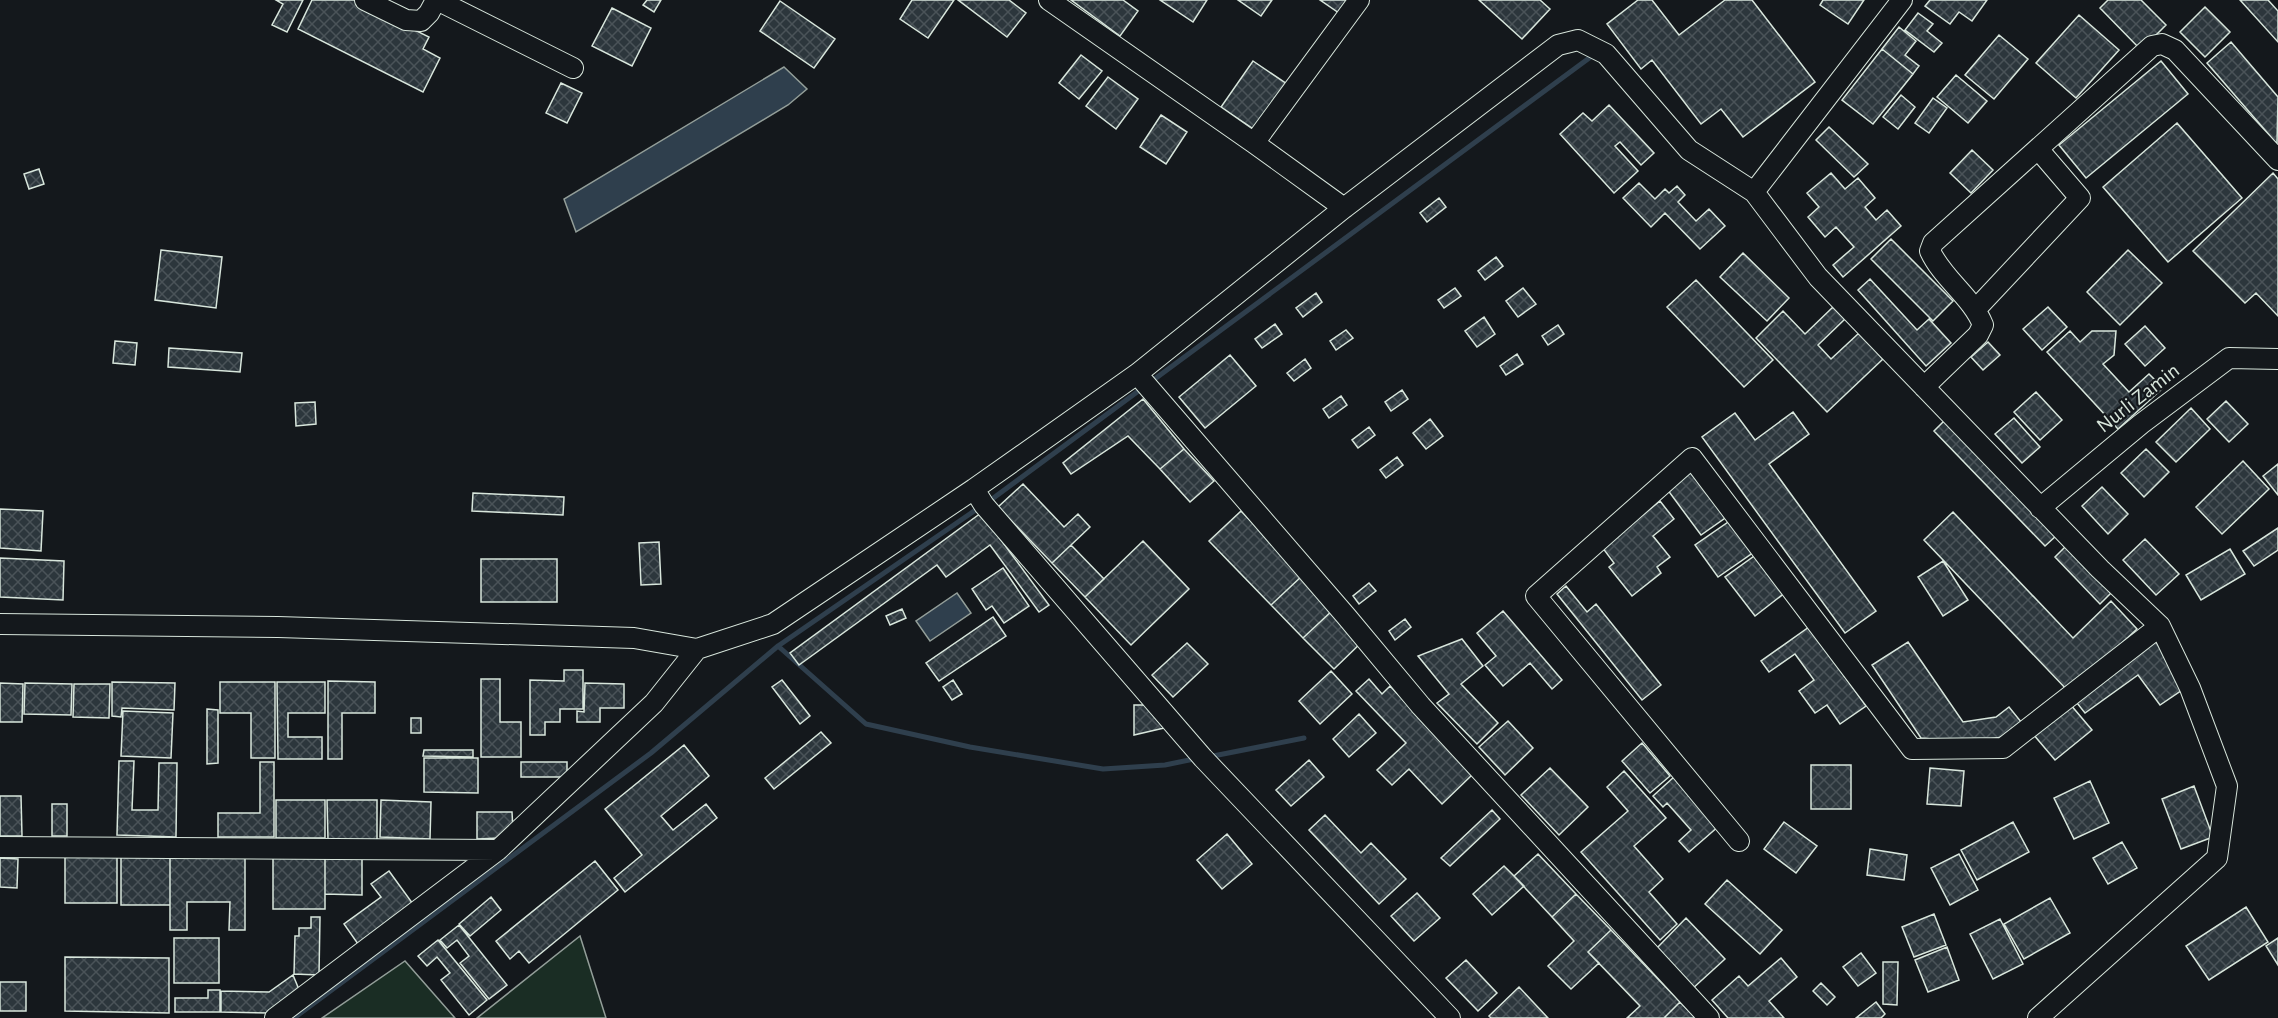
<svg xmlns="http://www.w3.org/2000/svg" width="2278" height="1018" font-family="'Alegreya Sans',sans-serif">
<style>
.grass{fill:#1a2d24;stroke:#939e99;stroke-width:1.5}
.water{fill:#2f3f4d;stroke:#939e99;stroke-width:1.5}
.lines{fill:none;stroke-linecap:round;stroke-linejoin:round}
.stream{stroke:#2f3f4d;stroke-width:5}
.building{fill:url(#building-cross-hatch);stroke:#d8e6dc;stroke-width:1.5}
.minor-casing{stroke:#d8e6dc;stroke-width:22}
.minor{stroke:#14181c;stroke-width:20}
.labels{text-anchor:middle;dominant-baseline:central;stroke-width:4.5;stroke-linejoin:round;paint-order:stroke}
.street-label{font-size:21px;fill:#d8e6dc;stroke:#14181c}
</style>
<defs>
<pattern id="building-cross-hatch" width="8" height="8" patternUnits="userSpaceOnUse" patternTransform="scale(1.5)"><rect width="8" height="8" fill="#2c363c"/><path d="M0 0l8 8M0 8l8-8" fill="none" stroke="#4a5358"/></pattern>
</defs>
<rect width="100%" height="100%" fill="#14181c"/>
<path class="grass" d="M580,936l26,82h-129z
M405,961l50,57h-133z"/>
<path class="water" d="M784,67l23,22 -19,16 -212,127 -12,-33z
M957,593l14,20 -41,28 -14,-20z"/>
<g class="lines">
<path class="stream" d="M988,502l608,-449
M778,646l88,78 104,23 133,22 62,-4 34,-7
M1208,757l96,-19
M294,1018l357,-265 127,-107 202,-139"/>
</g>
<path class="building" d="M276,0h27l-16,32 -15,-7 11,-21z
M312,0h42l75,37 -6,12 17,9 -17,34 -125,-63z
M647,0h14l-7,12 -11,-7z
M912,0h42l-26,38 -28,-19z
M958,0h51l17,13 -19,24z
M1071,0h52l15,11 -18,25z
M1160,0h47l-14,22z
M1238,0h34l-11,16z
M1320,0h28l-9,13z
M1479,0h61l10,9 -28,30z
M1638,0h14l27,35 46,-35h27l63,82 -72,55 -22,-28 -20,15 -49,-64 -11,9 -34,-45z
M1823,0h41l-16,24 -28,-19z
M1930,0h57l-15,21 -13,-9 -9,12 -25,-18z
M2108,0h33l25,25 -25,25 -41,-42z
M2240,0h28l10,11v31z
M780,1l55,38 -21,29 -54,-37z
M2205,7l25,25 -25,25 -25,-25z
M612,8l39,20 -19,38 -40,-20z
M1918,13l15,11 -6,7 15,12 -8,9 -29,-22z
M2079,15l40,35 -43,48 -40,-35z
M1899,27l17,14 -11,14 14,11 -6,8 -31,-25z
M1999,35l29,24 -34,40 -29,-24z
M2231,42l47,55 -1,47 -70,-81z
M1882,49l31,25 -40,50 -31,-24z
M1081,55l21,16 -23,28 -20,-16z
M1253,61l34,23 -32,46 -34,-23z
M2161,61l27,33 -102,84 -27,-33z
M1956,75l31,26 -19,22 -31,-26z
M1108,77l30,22 -22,30 -30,-23z
M561,83l21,10 -15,30 -21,-10z
M1901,95l14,12 -17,22 -15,-12z
M1933,98l14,10 -18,25 -14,-10z
M1609,105l45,48 -13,12 -21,-23 -5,4 23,25 -24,22 -54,-59 23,-21 9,8z
M1161,115l26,17 -21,32 -26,-17z
M2177,123l65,75 -74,64 -65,-75z
M1829,127l39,37 -14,13 -38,-37z
M1972,150l21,20 -22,23 -21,-20z
M39,169l5,15 -15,5 -5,-15z
M1831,173l14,16 13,-11 17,20 -10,9 11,13 11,-10 14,16 -58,51 -10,-12 21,-18 -18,-20 -11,10 -17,-20 11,-10 -12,-14z
M2273,173l5,6v137l-22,-23 -11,10 -52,-52z
M1639,183l16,16 10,-10 4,4 8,-7 8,9 -7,7 18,19 13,-12 16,17 -25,23 -35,-36 -14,14 -28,-29z
M1439,198l7,9 -19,15 -7,-9z
M1891,239l62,62 -20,20 -62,-62z
M161,250l61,7 -6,51 -61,-8z
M2128,250l34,33 -42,42 -33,-33z
M1743,253l46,45 -22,23 -47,-44z
M1496,257l7,9 -18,14 -7,-9z
M1870,279l47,51 12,-11 22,24 -25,23 -68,-76z
M1696,280l77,80 -29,27 -77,-80z
M1455,288l6,8 -17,12 -6,-8z
M1523,288l13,16 -18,13 -12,-16z
M1316,293l6,9 -19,15 -7,-9z
M1833,307l12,12 -27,26 13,14 28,-26 24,26 -56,53 -71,-74 27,-27 22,23z
M2048,307l19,20 -25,23 -19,-21z
M1484,317l11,17 -18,13 -12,-16z
M1275,324l7,10 -20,14 -7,-9z
M1558,325l6,9 -16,11 -6,-9z
M2145,326l20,22 -20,18 -20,-22z
M1346,330l7,8 -17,12 -6,-9z
M2070,331l10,11 12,-11h24l-2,24 -11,9 26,28 20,-18 14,14 -45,41 -71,-77z
M115,341l22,2 -2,22 -22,-2z
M1988,342l12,13 -17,15 -12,-13z
M169,348l73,5 -2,19 -72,-5z
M1517,354l6,10 -17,11 -6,-9z
M1230,355l26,31 -51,42 -26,-31z
M1305,359l6,9 -17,13 -7,-8z
M1402,390l6,9 -17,12 -6,-9z
M2036,392l26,28 -22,20 -26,-28z
M1341,396l6,9 -18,13 -6,-9z
M1143,399l41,50 -24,20 -32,-33 -57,38 -8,-11z
M2226,401l22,23 -19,18 -22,-23z
M315,402l1,22 -20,2 -1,-23z
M2191,408l19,21 -34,33 -20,-20z
M1793,412l16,22 -40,30 107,147 -31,22 -143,-196 33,-24 20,27z
M2014,418l26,29 -18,16 -27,-29z
M1430,419l13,17 -17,13 -13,-16z
M1945,420l112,115 -12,11 -111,-115z
M1369,427l6,8 -17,13 -6,-8z
M1184,449l30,32 -24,21 -30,-33z
M2146,449l23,23 -25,25 -23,-24z
M1397,457l6,8 -17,13 -6,-8z
M2243,461l26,28 -47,45 -26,-27z
M2278,464v31l-15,-19z
M1694,470l34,46 -27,19 -34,-46z
M1023,484l41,43 14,-13 12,13 -38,36 -54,-56z
M2102,487l26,27 -20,20 -26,-28z
M473,493l91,4 -1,18 -91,-4z
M1660,501l14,18 -21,17 17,21 -13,10 4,6 -29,23 -23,-29 5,-4 -12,-16z
M0,509l43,2 -2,40 -41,-3z
M1241,511l62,64 -32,30 -62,-64z
M1953,512l120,126 38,-37 26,28 -68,63 -145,-152z
M981,513l68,92 -10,7 -49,-67 -44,32 -9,-12 -138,100 -9,-12z
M1734,518l23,32 -39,27 -23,-32z
M2278,528v22l-24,16 -11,-15z
M2145,539l34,35 -23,21 -33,-35z
M1143,541l46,48 -58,56 -46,-48z
M659,542l2,42 -20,1 -2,-42z
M1071,545l33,34 -19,18 -33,-34z
M2066,546l45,47 -11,11 -45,-47z
M2230,549l15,25 -44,26 -15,-25z
M1757,554l29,38 -31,24 -30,-39z
M0,558l64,3 -1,39 -63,-3z
M481,559h76v43h-76z
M1943,561l25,39 -25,16 -25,-39z
M1003,568l26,38 -25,17 -12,-17 -6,4 -14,-21z
M1303,575l32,33 -32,30 -32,-33z
M1369,583l7,8 -17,13 -6,-8z
M1566,586l21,26 9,-8 65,81 -19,15 -85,-106z
M1335,608l30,31 -31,30 -31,-31z
M902,609l4,9 -16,7 -4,-9z
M1503,611l59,69 -10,9 -22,-26 -27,23 -18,-21 11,-9 -19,-23z
M993,617l13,19 -67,45 -13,-18z
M1405,619l6,8 -16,13 -6,-9z
M1809,627l57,79 -26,18 -13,-19 -12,8 -16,-22 15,-11 -19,-26 -26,18 -8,-11z
M1462,639l21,27 -22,18 37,39 -21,21 -40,-41 12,-9 -31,-38z
M2154,639l34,47 -28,19 -22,-30 -53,38 -12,-15z
M1908,642l55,80 33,-5 13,-10 13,16 -19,14 -35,5 -47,-4 -49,-73z
M1187,643l21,21 -35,33 -21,-22z
M564,670h19v39h-23v13h-15v13h-15v-55l34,1z
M1331,671l21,23 -32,30 -21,-23z
M481,679h19v43h21v35h-40z
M1369,679l13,15 8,-8 83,88 -31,30 -33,-35 -17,16 -15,-15 29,-27 -50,-52z
M782,680l28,36 -10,8 -28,-37z
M953,680l9,14 -10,6 -9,-13z
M328,681l47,1v31h-33v46h-14z
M112,682l63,1 -1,27 -52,-2 -1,9 -9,-1z
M220,682h55v76h-24v-45h-31z
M277,682h48v31h-37v24h34v22h-44z
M0,683l23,1 -1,38h-22z
M25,683l47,1 -1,31 -47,-1z
M585,683l39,1v24h-24v14h-23v-11l7,1z
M74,684h36l-1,34 -36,-1z
M2070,704l22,26 -37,30 -22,-26z
M1134,705h12l18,23 -30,7z
M207,709l11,1v53l-11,1z
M123,711l50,2 -2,45 -50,-2z
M1359,714l17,19 -27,24 -16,-18z
M411,718h10v15h-10z
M1508,721l25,27 -28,27 -26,-28z
M821,732l10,11 -57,46 -9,-11z
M1642,743l28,33 -20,17 -28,-32z
M684,745l25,31 -48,40 12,14 33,-26 11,14 -92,74 -11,-14 28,-23 -37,-46z
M424,750h49v7l-50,-1z
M424,758h54v35l-54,-1z
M1309,760l15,17 -33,29 -15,-16z
M119,761h15l-2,49h26l1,-47h18l-1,74 -59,-2z
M260,762h14v75h-56v-24h42z
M521,762h46v15h-46z
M1811,765h40v44h-40z
M1550,768l38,39 -29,28 -38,-40z
M1930,768l34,3 -3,35 -34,-2z
M1624,771l42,47 -32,28 29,33 -14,13 28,32 -17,16 -79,-88 47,-41 -21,-24z
M1675,776l44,50 -30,26 -10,-11 12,-11 -24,-27 -4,4 -10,-11z
M2090,781l19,42 -35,16 -20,-41z
M2194,786l19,51 -32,12 -19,-50z
M0,796h21l1,40h-22z
M276,800h49v38h-49z
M327,800h50v40h-49z
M381,800l50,2 -1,37 -50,-2z
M52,804h15v32h-15z
M1492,810l8,9 -50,47 -9,-8z
M477,812h35l1,19 -14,7 -22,1z
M1325,815l36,38 10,-10 35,36 -27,25 -70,-74z
M1784,822l33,24 -21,27 -32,-24z
M2013,822l16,30 -52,28 -16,-30z
M1227,834l25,30 -30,25 -25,-29z
M2122,842l15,26 -29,16 -15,-26z
M1870,849l37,6 -3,25 -37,-5z
M1538,854l38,40 -24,23 -38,-41z
M1959,854l19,36 -28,15 -19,-37z
M65,855l52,1v47h-52z
M121,855h49v50h-49z
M170,855l75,1v74h-16l1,-28h-43v28h-17z
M273,857h52v52h-52z
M325,857h37v38l-37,-1z
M0,858l18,1 -1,29 -17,-1z
M595,861l23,29 -89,73 -10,-12 -9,8 -14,-18z
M1504,866l20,20 -32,29 -19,-21z
M389,871l24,33 -55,40 -14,-20 37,-27 -10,-13z
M1727,880l55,50 -22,24 -55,-50z
M1417,893l23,25 -26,23 -23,-25z
M1576,894l35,36 -23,22 11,11 -28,26 -23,-23 26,-25 -22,-24z
M491,897l10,13 -31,26 -11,-12z
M2050,898l20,35 -46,26 -20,-35z
M2246,907l22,35 -59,38 -23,-34z
M1934,914l12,31 -32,12 -12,-30z
M311,917h9l-1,58 -25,-1 1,-38h4v-8h12z
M1686,918l39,41 -34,31 -35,-41z
M2000,919l23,45 -30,15 -23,-45z
M459,925l48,60 -18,14 -29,-36 9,-7 -12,-16 -10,8 -7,-8z
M1611,930l69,72 -16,16h-37l13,-12 -52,-54z
M174,938h45v45h-45z
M2278,938v27l-12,-19z
M438,940l49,60 -18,15 -28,-35 9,-7 -13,-16 -10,9 -9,-10z
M1947,947l12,33 -31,12 -13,-32z
M1861,953l15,20 -18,13 -15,-19z
M65,957l104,1v55l-104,-2z
M1781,958l16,19 -28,24 15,17h-56l-16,-18 27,-24 9,10z
M1466,960l31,33 -19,18 -32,-33z
M1883,962h15l-1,43 -14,-1z
M293,975l7,17 -31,21 -48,-1v-21l48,1z
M0,982h26v29h-26z
M1821,983l14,14 -8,8 -14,-14z
M1519,987l29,31h-57l-2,-2z
M208,990h12v22h-45v-14h33z
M1680,1002l16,16h-32z
M1876,1002l9,12 -4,4h-25z"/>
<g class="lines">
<defs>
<path id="minor" d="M365,0l41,20 15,1 8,-8 7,-13
M437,0l136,68
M1049,0l205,143 90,65
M1902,0l-148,192 64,85 282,292 60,57 30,62 37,98 -10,72 -179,160
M1254,143l105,-143
M1975,310l105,-112 -42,-49
M1137,374l209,242 75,90 288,312
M1924,387l54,-52 5,-10c-11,-28 -40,-46 -53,-74l3,-8 219,-197 10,-2 13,6 103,110
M974,489l10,16 219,253 247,260
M2040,508l101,-84 88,-66 49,1
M0,624l278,3 356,11 63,11 76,-25 201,-135 163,-115 207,-166 214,-163 20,-5 28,14 83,96 65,42
M1739,841l-203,-245 156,-138 220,291 91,-1 157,-122
M0,847l498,3
M275,1018l223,-168 156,-147 43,-54"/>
</defs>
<use href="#minor" class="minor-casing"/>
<use href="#minor" class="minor"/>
</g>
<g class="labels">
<g class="street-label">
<text transform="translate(2138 398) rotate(-38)">Nurli Zamin</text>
</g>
</g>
</svg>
